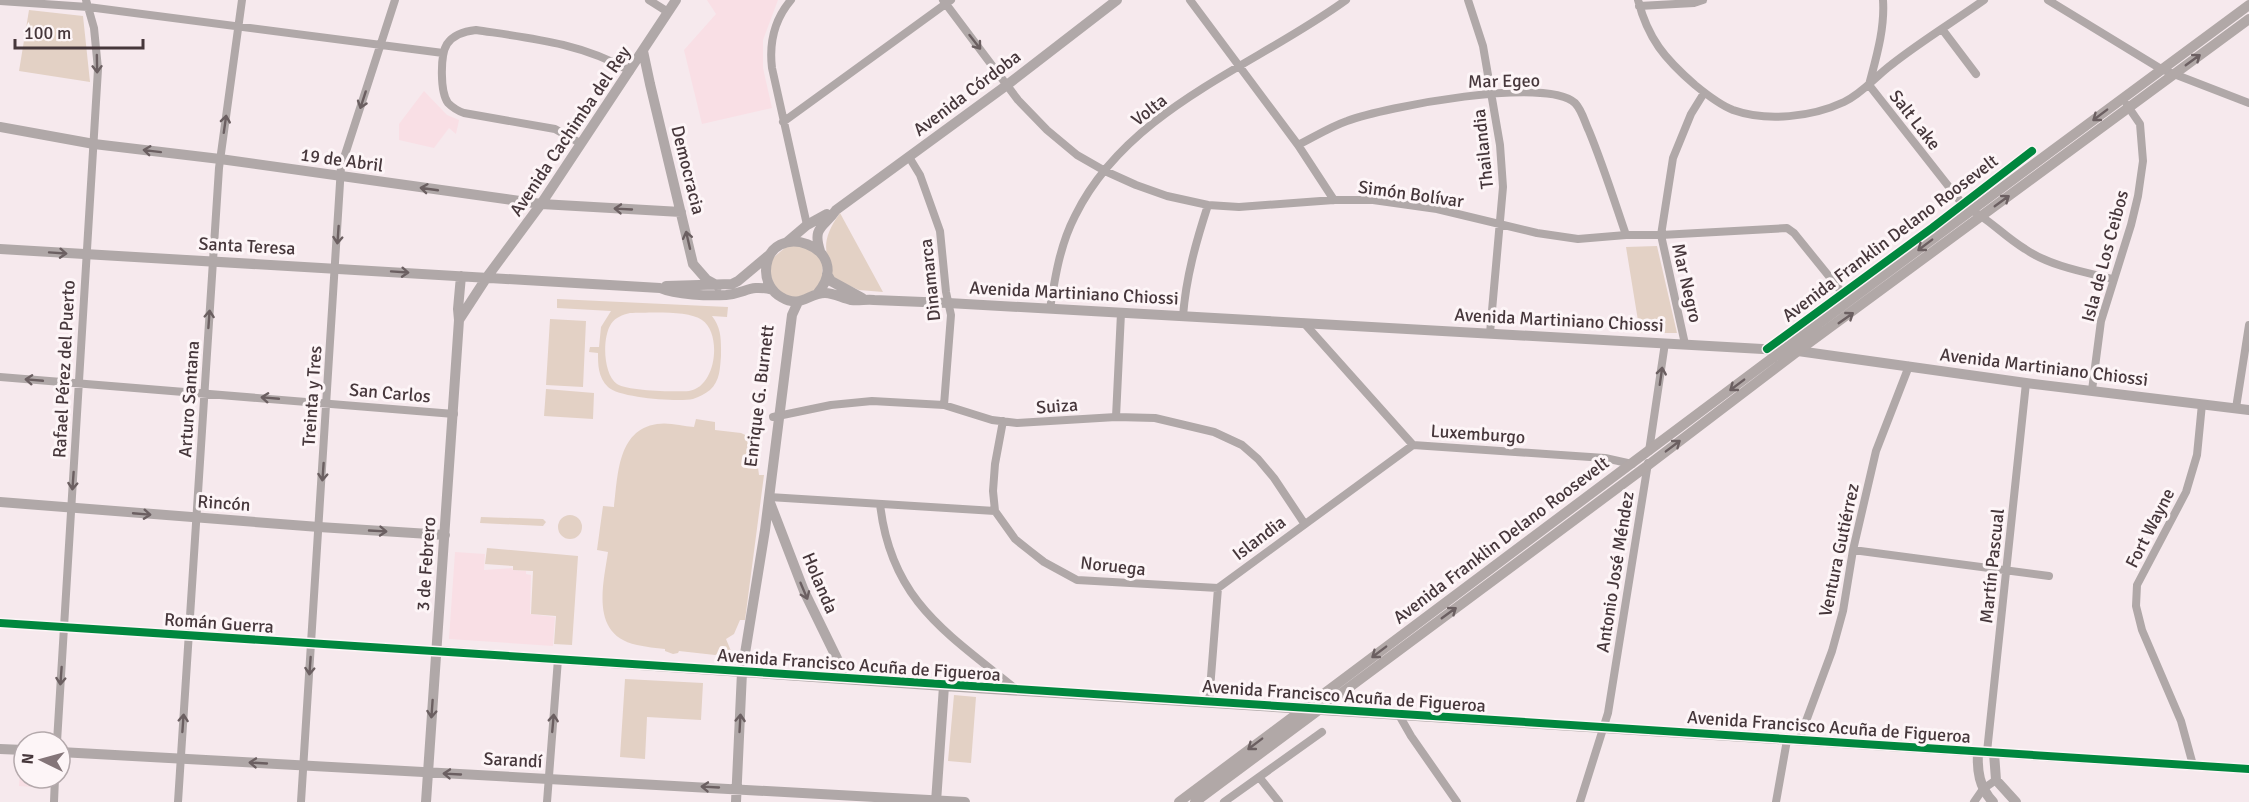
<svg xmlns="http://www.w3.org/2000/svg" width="2249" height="802" font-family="Signika,sans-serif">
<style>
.built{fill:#f9dfe5}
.green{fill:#e3d1c5;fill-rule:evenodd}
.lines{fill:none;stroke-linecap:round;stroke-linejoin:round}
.minor{stroke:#b0a8a8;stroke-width:8}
.tertiary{stroke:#b0a8a8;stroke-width:10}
.secondary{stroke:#b1a8a7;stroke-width:10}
.cycleway-casing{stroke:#fdf5f7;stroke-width:11}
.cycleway{stroke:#00873e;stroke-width:8}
.oneway{stroke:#6b5f61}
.labels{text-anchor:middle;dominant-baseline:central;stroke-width:6;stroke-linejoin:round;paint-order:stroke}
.street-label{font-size:18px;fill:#46373b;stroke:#fdf5f7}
</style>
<rect width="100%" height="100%" fill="#f6e9ed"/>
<path class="built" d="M707,0h71l-15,40v28l9,40 -70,16 -18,-74 32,-36z
M424,91l23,24 12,5 -3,14 -7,-6 -15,20 -35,-8v-16z
M455,552l30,2 -1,16 28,-2 1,2 13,1v3l5,1 -1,39 25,3 -2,29 -104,-7z
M21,756h3v22h24v10l-29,-2z"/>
<path class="green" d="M29,10l54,6 7,66 -71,-11z
M840,213l43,79 -24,-2 -25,-11c-10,-29 -13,-39 6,-66z
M793,241l30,16 -1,30 -33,14 -12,-6 -10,-32z
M1657,246l20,87h-37l-14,-86z
M557,299l171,8 -1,10 -15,-1c10,13 9,25 9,40 -1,12 -1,25 -11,34 -5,4 -11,7 -17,9 -15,3 -74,-1 -85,-12 -10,-10 -10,-22 -10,-34l-9,-1 1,-5h9l2,-20 10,-16 -54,-3zM630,313c17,0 58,-3 72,7 20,13 15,67 -13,71 -14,1 -61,0 -72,-7 -14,-10 -15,-46 -6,-60 5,-7 11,-9 19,-11z
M550,319l36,2 -3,66 -37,-2z
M546,389l48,4 -1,26 -49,-3z
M696,419l19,3v8l26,3 17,8 -8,10 7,9 2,15h5l-19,145h-5l-6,14 -8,5 5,12 -16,4 -36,-4 -1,2 -5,1 -8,-3v-2c-9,-1 -19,-2 -28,-4 -47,-10 -34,-59 -29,-93l-11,-2 6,-44 11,1c4,-31 3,-77 43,-83 12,-2 25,2 37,3z
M558 527a12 12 0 1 1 24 0a12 12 0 1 1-24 0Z
M481,517l62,2 3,3 -3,4 -63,-3z
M487,548l91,8 -6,89 -18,-1 2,-28 -25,-2 2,-43 -20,-1v-4l-28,-2z
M625,679l78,4 -2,37 -54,-3 -2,42 -25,-2z
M954,695l22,2 -5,66 -23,-2z"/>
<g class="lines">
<path class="minor" d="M649,0l19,12
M791,0c-17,20 -22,43 -19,68l35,157
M943,0l75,100 29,30 30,25 28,16 31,14 31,11 41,9 31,2 95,-7h39l64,9 100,24 41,6 48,-4h35l126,-7 7,5 55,68
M1190,0l108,145 36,55
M1468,0l15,46 17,99 3,42 -13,146
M1638,0c10,39 27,59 57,85 11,9 25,20 38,25 34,12 79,7 111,-8 19,-9 31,-25 47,-37 29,-23 62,-43 93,-65
M1883,0c2,29 -7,58 -14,85l95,121c25,12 38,29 61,43 25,17 59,23 88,30
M2048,0l113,69 88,34
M0,1l88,6 355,46
M1639,6l55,-3 9,-3
M1942,29l34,45
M783,122l168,-122
M580,143l-25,-14 -91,-16c-6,-2 -11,-5 -16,-10 -8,-11 -8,-48 -1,-59 7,-10 18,-13 29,-14 54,8 106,13 154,41
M1298,145c16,-8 32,-18 49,-24 37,-14 200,-45 228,-18 7,7 10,20 14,28 14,34 25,69 37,104
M909,157l11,18 20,56 6,61 5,23 -7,90
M1050,309c5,-32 10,-64 25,-93 53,-108 179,-149 271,-216
M1183,316c3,-39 13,-74 25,-111
M1304,323l109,122 192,13 27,6
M1685,344l-24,-109 12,-77 18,-44 13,-21
M0,377l454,37
M2092,390l9,-69 30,-96 7,-29 5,-35 -3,-37 -13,-19
M2236,408l13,-83
M773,417l58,-12 41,-4 72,4 48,15 25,3 99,-6 39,1 59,14 28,13 16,14 16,19 30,45
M1116,417l5,-104
M1003,421l-8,43 -2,27 2,20 20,28 15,12 14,11 33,18 141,8
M1649,451l16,-108
M769,497l226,14
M880,504c11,97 67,129 137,186
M1853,550l196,26
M0,623l437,28
M1209,702l9,-114 195,-143
M1399,715l12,21 46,66
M1799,740l33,-89 11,-40 10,-61 23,-99 33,-85
M57,742l41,-673 -4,-41 -8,-28
M1987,752l39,-369
M2193,765l-12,-44 -39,-91 -6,-24 1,-21 49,-93 11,-37 5,-51
M1259,777l20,25
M54,802l1,-24
M178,802l41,-634 23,-168
M301,802l40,-635 54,-167
M547,802l11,-143
M1224,802l98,-70
M1580,802l28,-89 40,-250
M1776,802l11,-62
M1974,802l9,-13 13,-9"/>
<path class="tertiary" d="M643,51l7,33 43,180 14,16 11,6
M0,127l94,17 126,15 321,45 140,8
M787,242l20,-17 20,-11
M0,249l660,39c16,7 49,8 66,7 21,-2 23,-11 47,-5
M820,251c-8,-25 4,-23 16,-41l171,-125 110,-85
M827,274l4,7 31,17
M666,286l66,-2 6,-3 31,-26
M817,294c41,-47 -50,-78 -51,-23 0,11 6,21 15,26 20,12 27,-4 44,-4 9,0 17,5 26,7 8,1 16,-1 23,0 25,1 50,2 74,3l850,48 228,32 223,27
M459,320l-1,-11 3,-33
M769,500l35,91 43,88
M0,502l319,25 126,8
M437,651l507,35 1305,83
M0,749l24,1
M60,752l905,50
M1978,752c-1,19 1,35 15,50
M1994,753l2,27 20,22
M426,802l33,-482 28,-43 54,-73 135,-204
M736,802l6,-130 23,-142 27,-215 6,-13
M936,802l8,-116"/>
<path class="secondary" d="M1179,802l632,-473 438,-324
M1195,802l452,-336 151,-115 451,-332"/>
<defs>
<path id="cycleway" d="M1767,349l165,-121 100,-77
M0,623l2249,146"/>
</defs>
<use href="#cycleway" class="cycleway-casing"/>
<use href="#cycleway" class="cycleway"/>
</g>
<defs><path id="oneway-shaft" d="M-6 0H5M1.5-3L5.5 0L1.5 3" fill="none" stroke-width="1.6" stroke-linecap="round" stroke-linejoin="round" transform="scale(1.5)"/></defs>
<g class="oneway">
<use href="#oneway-shaft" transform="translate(975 42) rotate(52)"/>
<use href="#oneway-shaft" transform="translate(2193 60) rotate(-36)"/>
<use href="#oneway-shaft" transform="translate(97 64) rotate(89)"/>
<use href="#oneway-shaft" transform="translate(363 100) rotate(108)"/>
<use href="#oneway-shaft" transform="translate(2100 115) rotate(143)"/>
<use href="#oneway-shaft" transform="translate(225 124) rotate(-82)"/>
<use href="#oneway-shaft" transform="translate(152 151) rotate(-173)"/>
<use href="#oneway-shaft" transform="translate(429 189) rotate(-172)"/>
<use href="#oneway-shaft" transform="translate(2002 201) rotate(-36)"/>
<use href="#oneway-shaft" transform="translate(623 209) rotate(-177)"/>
<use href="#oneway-shaft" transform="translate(338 235) rotate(94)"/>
<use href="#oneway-shaft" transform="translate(688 240) rotate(-103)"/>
<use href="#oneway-shaft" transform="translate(1925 245) rotate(143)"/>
<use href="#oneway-shaft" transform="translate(58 253) rotate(4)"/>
<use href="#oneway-shaft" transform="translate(400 272) rotate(4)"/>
<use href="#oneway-shaft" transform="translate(1846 318) rotate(-35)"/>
<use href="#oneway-shaft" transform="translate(209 319) rotate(-86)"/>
<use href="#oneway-shaft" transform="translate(1661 376) rotate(-82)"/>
<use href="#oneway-shaft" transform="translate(34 380) rotate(-175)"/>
<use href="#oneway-shaft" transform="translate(1737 385) rotate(143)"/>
<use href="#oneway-shaft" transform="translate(270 398) rotate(-175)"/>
<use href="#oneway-shaft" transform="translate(1673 446) rotate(-37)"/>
<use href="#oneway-shaft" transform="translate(323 472) rotate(94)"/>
<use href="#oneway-shaft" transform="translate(73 481) rotate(94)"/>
<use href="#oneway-shaft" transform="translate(142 514) rotate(5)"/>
<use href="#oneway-shaft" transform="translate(378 531) rotate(3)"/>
<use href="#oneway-shaft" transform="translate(804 591) rotate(67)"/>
<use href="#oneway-shaft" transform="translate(1449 613) rotate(-36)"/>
<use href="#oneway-shaft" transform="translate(1379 652) rotate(143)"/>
<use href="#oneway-shaft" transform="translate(310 666) rotate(94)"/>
<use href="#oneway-shaft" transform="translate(61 676) rotate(94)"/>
<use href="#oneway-shaft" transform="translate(432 709) rotate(94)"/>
<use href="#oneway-shaft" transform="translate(183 723) rotate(-86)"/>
<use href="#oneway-shaft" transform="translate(553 723) rotate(-85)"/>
<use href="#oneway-shaft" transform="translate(740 723) rotate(-87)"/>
<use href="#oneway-shaft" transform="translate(1255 744) rotate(143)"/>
<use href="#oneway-shaft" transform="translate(258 763) rotate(-177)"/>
<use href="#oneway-shaft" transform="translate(452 774) rotate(-177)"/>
<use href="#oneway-shaft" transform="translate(710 787) rotate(-177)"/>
</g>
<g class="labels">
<g class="street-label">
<text transform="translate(1504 81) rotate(-1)">Mar Egeo</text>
<text transform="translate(967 93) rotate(-37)">Avenida Córdoba</text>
<text transform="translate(1149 110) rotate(-38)">Volta</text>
<text transform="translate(1915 120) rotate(52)">Salt Lake</text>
<text transform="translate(570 131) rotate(-56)">Avenida Cachimba del Rey</text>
<text transform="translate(1483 149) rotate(-96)">Thailandia</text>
<text transform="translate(342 160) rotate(8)">19 de Abril</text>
<text transform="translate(688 170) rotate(76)">Democracia</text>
<text transform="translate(1411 194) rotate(8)">Simón Bolívar</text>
<text transform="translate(1890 238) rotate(-37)">Avenida Franklin Delano Roosevelt</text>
<text transform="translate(247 246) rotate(3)">Santa Teresa</text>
<text transform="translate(2105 256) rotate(-75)">Isla de Los Ceibos</text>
<text transform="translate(930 280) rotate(-96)">Dinamarca</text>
<text transform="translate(1687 283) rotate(77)">Mar Negro</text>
<text transform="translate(1074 293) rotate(3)">Avenida Martiniano Chiossi</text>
<text transform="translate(1559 320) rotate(3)">Avenida Martiniano Chiossi</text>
<text transform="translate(2044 367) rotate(7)">Avenida Martiniano Chiossi</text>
<text transform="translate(64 369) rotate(-87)">Rafael Pérez del Puerto</text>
<text transform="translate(390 393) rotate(5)">San Carlos</text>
<text transform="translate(312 396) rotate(-86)">Treinta y Tres</text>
<text transform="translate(759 396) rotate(-83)">Enrique G. Burnett</text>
<text transform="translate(189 399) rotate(-86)">Arturo Santana</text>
<text transform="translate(1057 406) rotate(-4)">Suiza</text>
<text transform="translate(1478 434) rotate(4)">Luxemburgo</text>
<text transform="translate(224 503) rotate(4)">Rincón</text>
<text transform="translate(2150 528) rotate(-63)">Fort Wayne</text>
<text transform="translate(1259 538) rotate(-37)">Islandia</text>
<text transform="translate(1501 540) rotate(-37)">Avenida Franklin Delano Roosevelt</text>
<text transform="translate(1839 550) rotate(-78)">Ventura Gutiérrez</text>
<text transform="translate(426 564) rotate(-86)">3 de Febrero</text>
<text transform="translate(1113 566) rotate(6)">Noruega</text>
<text transform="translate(1992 566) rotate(-84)">Martín Pascual</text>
<text transform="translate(1615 572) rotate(-81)">Antonio José Méndez</text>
<text transform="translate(820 583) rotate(67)">Holanda</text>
<text transform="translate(219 623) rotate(4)">Román Guerra</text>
<text transform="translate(859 665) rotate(4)">Avenida Francisco Acuña de Figueroa</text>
<text transform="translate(1344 696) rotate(4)">Avenida Francisco Acuña de Figueroa</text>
<text transform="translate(1829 727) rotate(4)">Avenida Francisco Acuña de Figueroa</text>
<text transform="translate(513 760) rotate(3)">Sarandí</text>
</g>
</g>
<g transform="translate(42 760) rotate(275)"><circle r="28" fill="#fdf5f7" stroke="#b4a9ac" stroke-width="1.5"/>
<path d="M0-4.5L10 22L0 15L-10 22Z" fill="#847579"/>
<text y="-9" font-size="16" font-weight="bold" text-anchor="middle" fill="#46373b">N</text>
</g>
<path d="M15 39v9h128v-9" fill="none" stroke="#46373b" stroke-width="3"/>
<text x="24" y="39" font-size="18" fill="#46373b" stroke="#fdf5f7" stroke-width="4.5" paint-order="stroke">100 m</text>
</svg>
